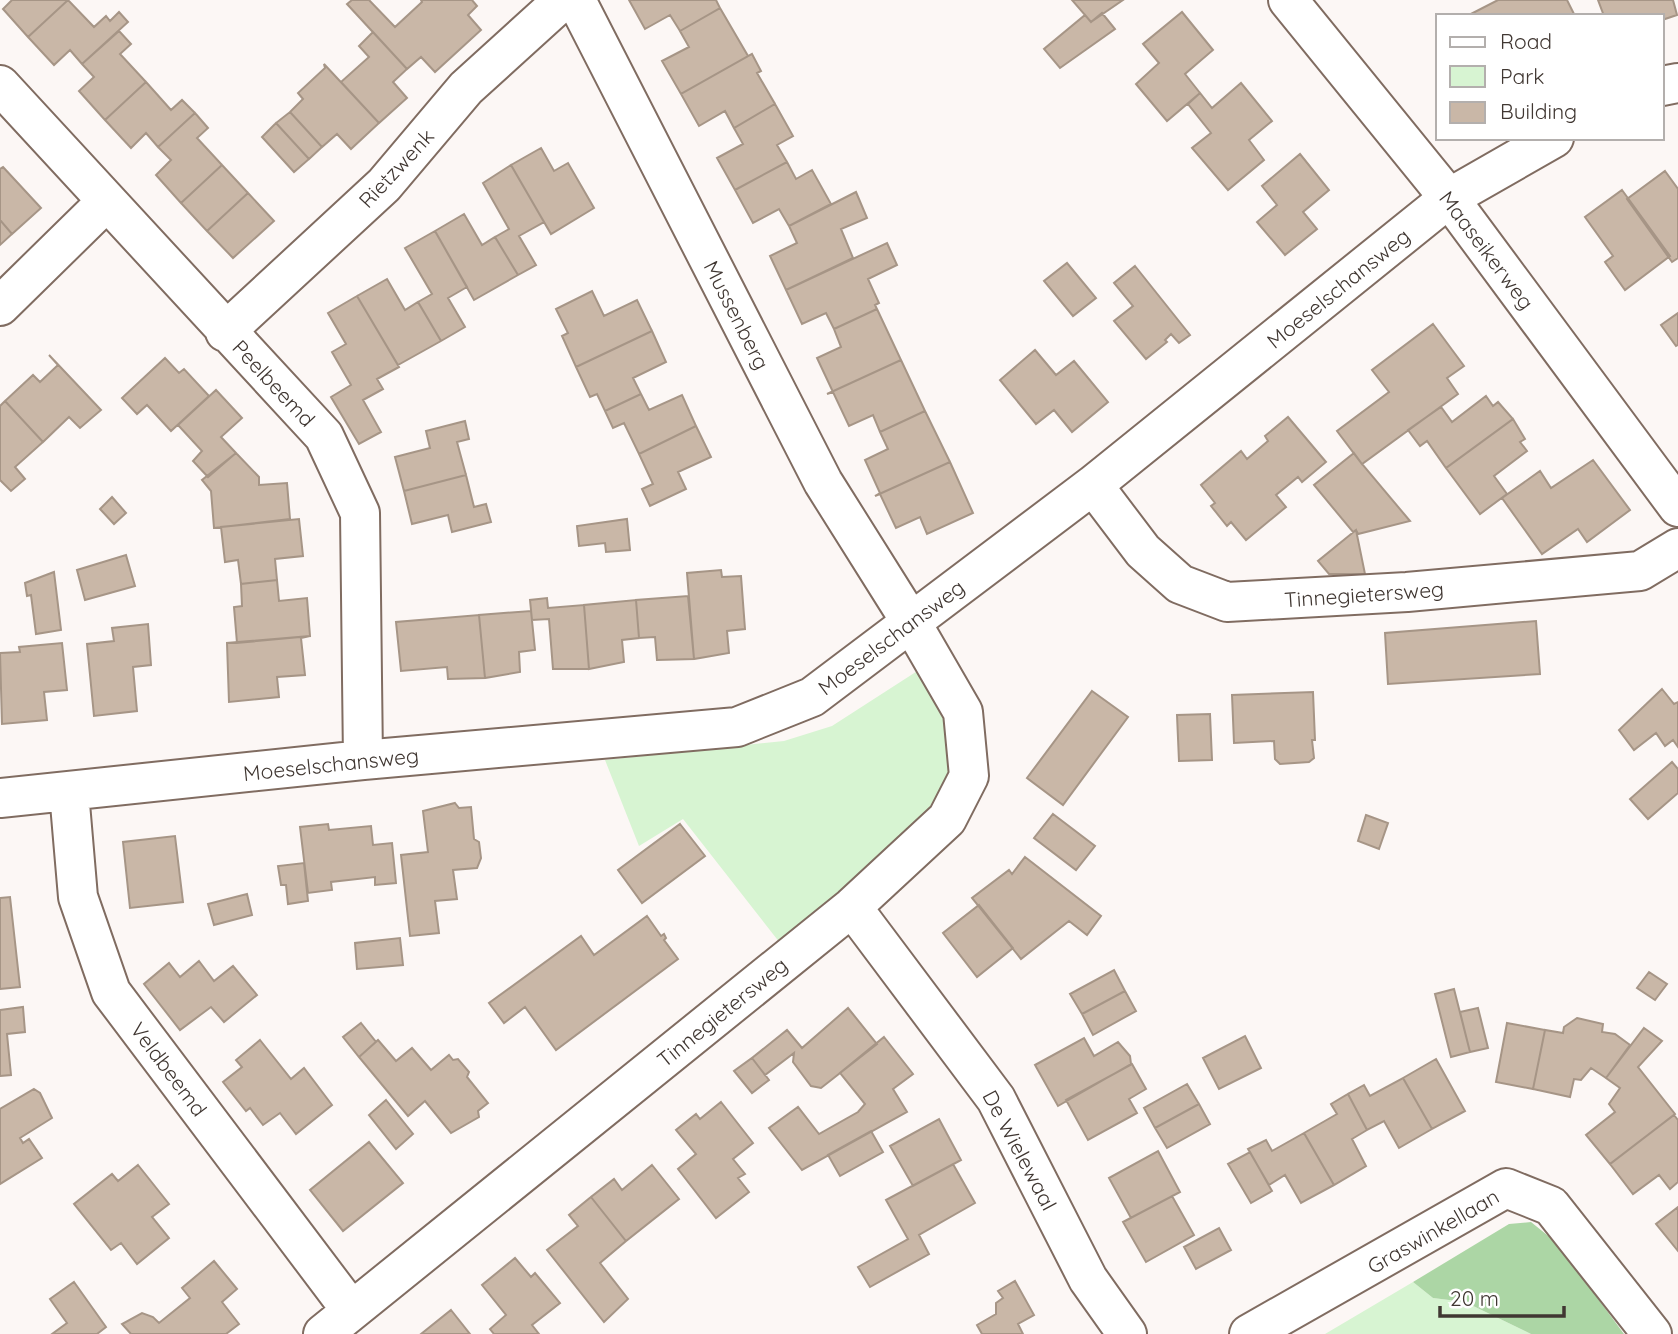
<svg xmlns="http://www.w3.org/2000/svg" width="1678" height="1334" font-family="Quicksand,sans-serif">
<style>
.green{fill:#d7f4d2}
.forest{fill:#acd6a5}
.building{fill:#c9b7a7;stroke:#a69586;stroke-width:2}
.lines{fill:none;stroke-linecap:round;stroke-linejoin:round}
.street-casing{stroke:#806c61;stroke-width:42}
.secondary-casing{stroke:#806c61;stroke-width:42}
.street{stroke:#fff;stroke-width:38}
.secondary{stroke:#fff;stroke-width:38}
.labels{text-anchor:middle;dominant-baseline:central;stroke-width:5;stroke-linejoin:round;paint-order:stroke}
.street-label{font-size:21px;fill:#403732;stroke:#fff}
</style>
<rect width="100%" height="100%" fill="#fcf7f5"/>
<path class="green" d="M922,668l35,69 -12,51 -25,37 -140,118 -97,-124 -44,27 -34,-86 179,-19 48,-15z
M1413,1282l20,16 32,4 66,32h-206z"/>
<path class="forest" d="M1531,1222l26,21 67,91h-93l-66,-32 -32,-4 -20,-16 96,-58z"/>
<path class="building" d="M12,0h56l-40,37 -25,-28z
M68,0l26,27 12,-11 4,5 9,-9 9,10 -46,42 -12,-14 -16,15 -26,-28z
M352,0h17l26,27 27,-25 -1,-2h51l5,6 -9,9 13,15 -46,42 -14,-15 -14,12 -60,-65z
M629,0h87l4,8 -40,23 -10,-16 -25,14z
M1072,0h51l-32,22z
M1498,0h69l8,16h-108z
M1598,0h75l4,15 -15,5v-4h-58z
M720,8l28,48 -67,38 -19,-33 27,-14 -9,-16z
M1182,12l31,38 -28,24 15,19 -33,28 -31,-37 23,-21 -16,-19z
M1102,13l13,16 -55,39 -16,-19 41,-34 6,7z
M119,31l12,13 -11,10 26,28 -41,38 -26,-29 15,-14 -12,-13z
M373,32l34,37 -14,13 14,16 -28,25 -38,-41 28,-25 -10,-11z
M752,54l9,17 -4,2 18,31 -41,24 -9,-17 -26,15 -18,-32z
M324,64l55,59 -28,26 -14,-15 -15,13 -32,-35 13,-13 -5,-6 27,-25z
M146,82l25,28 11,-10 13,13 -37,34 -12,-14 -15,15 -26,-28z
M1241,83l31,38 -23,19 15,20 -36,30 -36,-42 19,-15 -23,-29 12,-11 12,15z
M775,104l18,32 -16,9 10,17 -52,28 -18,-32 26,-14 -9,-16z
M290,112l32,35 -13,12 -33,-36z
M195,113l13,15 -11,10 25,27 -41,38 -25,-28 15,-15 -13,-13z
M276,123l33,36 -15,13 -32,-35z
M541,148l13,23 14,-8 26,45 -43,26 -40,-69z
M1300,154l29,36 -26,22 14,17 -32,26 -28,-33 20,-17 -15,-19z
M787,162l9,17 16,-9 19,34 -42,22 -10,-17 -26,14 -18,-33z
M222,165l26,28 -41,38 -26,-28z
M511,165l33,57 -25,14 17,29 -18,10 -23,-38 14,-8 -26,-46z
M3,167l38,41 -29,26 -12,-14v-51z
M1665,171l13,18v69l-6,4 -45,-63z
M1622,190l48,66 -45,34 -20,-28 8,-6 -28,-39z
M856,192l11,26 -26,11 12,29 -67,32 -16,-34 27,-13 -8,-17z
M248,193l26,28 -41,37 -26,-27z
M464,214l18,31 13,-8 23,38 -44,25 -39,-69z
M0,220l12,14 -12,11z
M435,231l32,56 -19,11 17,29 -24,14 -23,-39 14,-8 -27,-46z
M887,243l10,22 -29,14 11,24 -4,2 2,4 -43,20 -8,-16 -24,11 -16,-34z
M1067,263l29,35 -23,18 -29,-35z
M1135,266l55,69 -11,8 -8,-9 -6,6 2,2 -21,17 -32,-38 19,-15 -19,-23z
M387,279l18,31 13,-8 23,39 -43,24 -41,-69z
M592,291l12,25 33,-16 15,31 -76,36 -14,-31 6,-3 -12,-24z
M357,296l42,71 -22,12 6,10 -20,11 18,32 -22,12 -28,-47 20,-12 -19,-33 14,-8 -18,-31z
M877,309l24,51 -74,34 6,-2 -16,-34 24,-11 -7,-18z
M1678,313v32l-2,1 -15,-21z
M1433,324l31,42 -17,12 11,16 -96,70 -25,-33 52,-39 -17,-22z
M652,331l14,31 -33,16 8,16 -36,17 -8,-17 -7,3 -14,-30z
M1035,350l21,25 18,-14 34,41 -36,30 -18,-22 -18,14 -36,-44z
M49,355l52,55 -21,18 -11,-11 -26,25 -38,-41 28,-26 7,7 18,-17z
M165,358l14,15 5,-4 25,27 -38,35 -24,-26 -10,9 -15,-16z
M901,360l24,51 -45,21 -7,-17 -24,11 -16,-34 -6,2z
M216,390l26,28 -21,19 15,16 -28,24 -15,-16 9,-10 -24,-26z
M641,394l8,16 33,-15 14,31 -57,28 -15,-31 -11,5 -8,-17z
M1486,396l7,10 5,-4 15,17 -67,49 -19,-27 -7,5 -12,-16 33,-23 11,15z
M5,401l38,41 -28,25 10,12 -14,12 -11,-11v-74z
M925,411l25,51 -75,34 5,-3 -15,-33 23,-11 -8,-17z
M1288,417l38,45 -24,20 -4,-5 -22,18 10,12 -40,33 -15,-18 -4,4 -16,-20 4,-3 -14,-18 40,-34 6,8 21,-18 -3,-5z
M1513,419l12,20 -5,3 7,9 -33,25 13,18 -27,20 -34,-46z
M465,421l4,18 -12,3 9,33 -62,16 -9,-34 35,-9 -4,-17z
M696,426l15,31 -33,15 8,17 -36,17 -8,-17 11,-5 -14,-30z
M236,453l23,24v8l28,-2 3,36 -76,9 -3,-37 -9,-11z
M1354,453l8,11 48,57 -52,13 -2,-4 -3,2 -39,-47z
M1593,460l37,50 -43,32 -9,-13 -36,25 -40,-56 38,-27 11,17z
M950,462l23,51 -46,21 -7,-17 -24,11 -16,-34 -5,2z
M466,475l8,32 12,-3 5,18 -39,10 -4,-17 -36,9 -8,-33z
M112,497l14,16 -12,11 -14,-15z
M299,519l4,37 -28,3 2,21 -36,4 -3,-24 -13,2 -4,-35z
M627,519l3,31 -24,2 -1,-9 -26,3 -2,-20z
M1356,530l9,44h-36l-11,-13z
M126,555l9,31 -50,14 -8,-30z
M721,570l1,7 19,-1 4,53 -18,2 2,22 -35,6 -7,-86z
M54,572l7,58 -25,4 -5,-39 -4,1 -2,-13z
M277,580l2,21 28,-3 3,38 -73,7 -3,-36 8,-1 -1,-22z
M688,596l6,63 -37,1 -2,-23 -16,1 -3,-38z
M547,598l1,10 36,-3 5,64h-36l-4,-50 -17,1 -2,-20z
M636,600l3,38 -17,2 2,22 -35,7 -5,-64z
M531,611l4,39 -16,2 1,20 -35,6 -6,-63z
M479,615l6,63 -37,1 -1,-12 -46,4 -5,-49z
M1536,621l4,53 -152,10 -3,-51z
M148,624l3,41 -18,2 4,44 -43,5 -7,-72 27,-3 -2,-13z
M310,636l-9,2 4,37 -28,2 2,20 -50,5 -2,-59z
M62,643l5,47 -23,2 3,28 -45,4 -2,-71 20,-1 -1,-5z
M1662,689l12,15 4,-2v45l-5,-7 -8,6 -9,-13 -22,17 -15,-20z
M1092,691l36,26 -65,88 -36,-27z
M1313,692l2,48h-3l2,18 -5,4 -29,2 -5,-5 -1,-18 -40,2 -2,-48z
M1210,714l2,46 -33,1 -2,-46z
M1672,762l6,7v24l-30,26 -18,-20z
M455,803l4,5 12,-1 3,32 5,3 2,16 -4,10 -24,2 4,29 -22,2 4,32 -29,3 -9,-81 27,-3 -5,-41z
M1053,814l42,32 -19,24 -42,-32z
M1366,815l22,8 -9,26 -21,-8z
M328,824l1,6 42,-4 2,19 19,-2 4,40 -21,2v-8l-44,5 1,8 -24,3 -8,-66z
M680,824l25,32 -63,47 -24,-33z
M175,836l8,66 -53,6 -7,-66z
M1025,857l76,59 -14,19 -18,-14 -48,38 -49,-61 37,-28 3,4z
M304,863l4,38 -20,3 -2,-19h-5l-3,-19z
M247,894l5,21 -38,10 -6,-21z
M10,897l10,90 -20,2v-91z
M979,905l34,43 -36,29 -34,-44z
M647,916l14,20 3,-2 2,4 -2,2 14,19 -122,91 -31,-43 -21,16 -15,-20 92,-67 13,19z
M400,938l3,27 -46,4 -2,-26z
M199,961l15,20 19,-15 24,29 -33,27 -13,-15 -31,23 -36,-46 25,-21 11,14z
M1114,970l11,21 -43,23 -12,-20z
M1649,972l18,12 -12,16 -18,-12z
M1454,989l16,63 -19,5 -16,-63z
M1125,991l11,20 -43,24 -11,-21z
M23,1007l2,25 -18,2 4,41 -11,1v-66z
M848,1008l29,36 -56,44 -10,-2 -18,-24 1,-9 -29,22 -13,-17 35,-28 15,18z
M1478,1008l10,40 -18,4 -10,-40z
M1577,1018l26,6 -1,8 13,2 15,11 -24,33 -15,-10 -10,12 -7,-1 -4,18 -37,-8 12,-59 18,3 1,-6z
M361,1023l15,19 -17,15 -16,-20z
M1507,1023l38,7 -12,59 -37,-7z
M1644,1028l18,13 -24,26 37,47 -65,50 -24,-29 29,-23 -6,-8 11,-16 -14,-10z
M1245,1036l16,32 -42,21 -16,-31z
M884,1037l29,37 -20,15 14,23 -105,58 -33,-42 29,-21 21,27 39,-22 7,-8 -25,-31z
M1084,1038l10,18 24,-14 12,14 1,8 -73,42 -23,-41z
M260,1040l31,39 13,-11 28,37 -36,29 -16,-21 -17,12 -13,-17 -4,3 -23,-29 19,-15 -6,-7z
M378,1040l18,21 16,-13 19,22 18,-15 4,5 5,-1 11,13 -2,5 21,26 -10,8 1,6 -28,16 -26,-32 -17,15 -49,-59z
M752,1058l17,22 -17,13 -18,-22z
M1436,1059l29,52 -33,18 -29,-51z
M1132,1064l14,25 -17,10 8,14 -49,27 -22,-40z
M1403,1078l29,51 -33,19 -15,-27 -17,9 -19,-36 16,-9 6,11z
M1187,1084l12,20 -44,24 -11,-20z
M34,1089l6,4 12,25 -32,20 3,5 6,-4 13,19 -42,26v-75z
M1348,1094l19,36 -15,9 14,27 -32,19 -30,-52 33,-19 -6,-10z
M386,1100l27,34 -17,15 -27,-34z
M721,1102l32,41 -20,16 12,15 -7,4 11,14 -33,26 -38,-49 18,-15 -20,-24 20,-16 4,5z
M1199,1104l11,20 -43,24 -12,-20z
M1674,1115l4,5v62l-8,7 -11,-14 -26,19 -23,-30z
M939,1119l22,41 -48,26 -23,-40z
M871,1131l12,21 -43,24 -12,-21z
M1304,1133l30,52 -33,18 -16,-28 -16,10 -21,-36 18,-9 6,11z
M369,1142l34,41 -60,48 -33,-41z
M1158,1151l22,41 -49,26 -22,-40z
M1250,1152l22,39 -21,12 -23,-39z
M953,1164l22,39 -56,32 10,19 -59,33 -12,-20 50,-28 -22,-39z
M138,1165l31,39 -17,13 17,21 -32,26 -16,-21 -10,7 -37,-46 38,-30 6,7z
M652,1165l27,34 -53,42 -35,-44 23,-18 8,11z
M1172,1196l22,39 -48,27 -23,-40z
M591,1197l35,44 -26,22 28,36 -24,23 -57,-72 31,-24 -9,-11z
M1678,1207v44l-22,-27z
M1219,1228l12,22 -35,19 -12,-22z
M515,1258l16,19 4,-4 25,30 -28,22 7,9h-45l-4,-5 16,-14 -24,-30z
M214,1261l23,28 -15,13 17,22 -13,10h-95l-9,-10 20,-11 11,4 6,6 31,-25 -8,-10z
M1015,1281l19,34 -16,9 5,10h-41l-5,-9 19,-11v-11l7,-5 -5,-7z
M74,1282l32,45 -9,7h-45l15,-11 -17,-24z
M451,1310l19,24h-49z"/>
<g class="lines">
<defs>
<path id="street" d="M0,85l324,351 36,77 3,247
M1662,86l16,-3
M0,306l106,-104
M225,332l159,-147 82,-97 97,-88
M1093,485l50,66 37,33 47,18 180,-10 233,-21 38,-23
M69,792l9,105 33,95 240,318
M0,798l363,-38 374,-33 75,-30 281,-212 356,-287 105,-60
M852,907l144,192 92,180 39,55
M323,1334l529,-427 95,-88 22,-43 -6,-64 -52,-90 -88,-140 -247,-482
M1249,1334l257,-146 45,18 101,128"/>
<path id="secondary" d="M1288,0l161,198 229,309"/>
</defs>
<use href="#street" class="street-casing"/>
<use href="#secondary" class="secondary-casing"/>
<use href="#street" class="street"/>
<use href="#secondary" class="secondary"/>
</g>
<g class="labels">
<g class="street-label">
<text transform="translate(396 168) rotate(-47)">Rietzwenk</text>
<text transform="translate(1487 250) rotate(53)">Maaseikerweg</text>
<text transform="translate(1338 288) rotate(-39)">Moeselschansweg</text>
<text transform="translate(737 315) rotate(63)">Mussenberg</text>
<text transform="translate(274 383) rotate(47)">Peelbeemd</text>
<text transform="translate(1364 594) rotate(-4)">Tinnegietersweg</text>
<text transform="translate(891 637) rotate(-37)">Moeselschansweg</text>
<text transform="translate(331 764) rotate(-6)">Moeselschansweg</text>
<text transform="translate(722 1012) rotate(-39)">Tinnegietersweg</text>
<text transform="translate(169 1069) rotate(53)">Veldbeemd</text>
<text transform="translate(1020 1150) rotate(62)">De Wielewaal</text>
<text transform="translate(1433 1231) rotate(-30)">Graswinkellaan</text>
</g>
</g>
<rect x="1436" y="14" width="228" height="126" fill="#ffffff" stroke="#b3afad" stroke-width="2"/>
<rect x="1450" y="37" width="35" height="10" fill="#ffffff" stroke="#b3afad" stroke-width="2"/>
<text x="1500" y="49" font-size="21" fill="#403732">Road</text>
<rect x="1450" y="66" width="35" height="21" fill="#d7f4d2" stroke="#b3afad" stroke-width="2"/>
<text x="1500" y="84" font-size="21" fill="#403732">Park</text>
<rect x="1450" y="102" width="35" height="21" fill="#c9b7a7" stroke="#b3afad" stroke-width="2"/>
<text x="1500" y="119" font-size="21" fill="#403732">Building</text>
<path d="M1440 1306v10h124v-10" fill="none" stroke="#403732" stroke-width="3.5"/>
<text x="1450" y="1306" font-size="21" fill="#403732" stroke="#ffffff" stroke-width="5" paint-order="stroke">20 m</text>
</svg>
